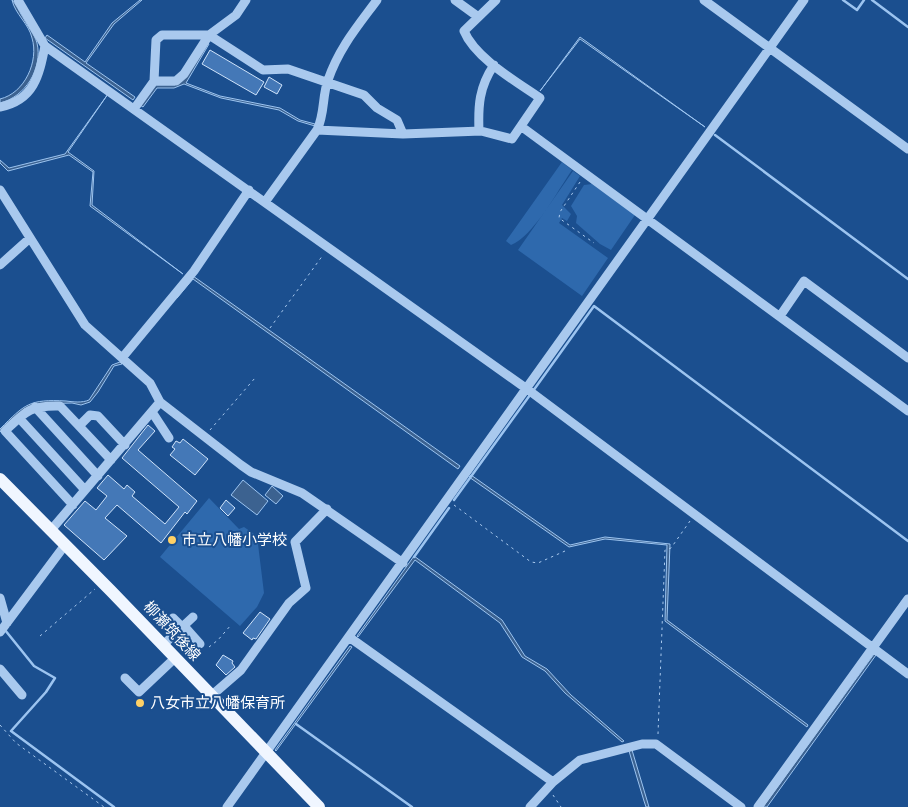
<svg xmlns="http://www.w3.org/2000/svg" width="908" height="807" font-family="'Nunito Sans','Noto Sans JP',sans-serif">
<style>
.green{fill:#2e69ad}
.water{fill:#3c6290;stroke:#9cc4f0}
.lines{fill:none;stroke-linecap:round;stroke-linejoin:round}
.stream{stroke:#9cc4f0;stroke-width:2.5}
.building{fill:#4478b7;stroke:#cfe3fa}
.path{stroke:#a9c9ee;stroke-width:1;stroke-dasharray:2.5 4;stroke-linecap:butt}
.minor{stroke:#a9c9ee;stroke-width:9}
.major{stroke:#f0f6ff;stroke-width:12}
.poi-dot{fill:#ffd166;stroke:#1b4f8f;stroke-width:2}
.labels{text-anchor:middle;dominant-baseline:central;stroke-width:4;stroke-linejoin:round;paint-order:stroke}
.poi-label{font-size:15px;fill:#fff;stroke:#1b4f8f;text-anchor:start}
.street-label{font-size:15px;fill:#fff;stroke:#1b4f8f}
</style>
<rect width="100%" height="100%" fill="#1b4f8f"/>
<path class="green" d="M562,162l10,8c-14,20 -39,67 -61,75l-5,-4z
M573,171l7,5 -18,29 9,9 -4,7 -5,-3 -3,5 49,35 -26,38 -64,-46z
M592,184l43,31 -24,35 -11,-6 -24,-21 1,-7 -6,-10 13,-21z
M209,498l30,31 5,-2 13,9 7,57 -7,14 -17,19 -80,-69z"/>
<path class="water" d="M12,0c4,4 8,13 12,19 3,7 11,16 13,24 6,26 -12,54 -37,60v-4c25,-6 39,-38 32,-61 -3,-14 -17,-24 -20,-38z
M140,0h2l-28,24 -28,39 49,34 -2,3 -88,-62 2,-3 38,27 27,-39z
M580,37l125,90 -125,-88 -40,52z
M207,42l2,2 -23,39 34,13 60,12 20,12 15,4v2l-17,-5 -19,-11 -58,-12 -37,-14 -10,4h-17l-14,19 -3,-2 16,-20h19z
M108,94l-40,58 26,19 -2,34 91,69 -93,-68 3,-34 -24,-17 -61,16 -8,-8v-3l9,8 56,-14z
M193,276l267,190 -2,3 -265,-190 -16,19 -1,-1z
M120,362l2,2 -8,2 -16,26 -8,10 -9,3 -9,-2 -38,1 -10,5 -24,23v-3c25,-25 29,-30 66,-28 8,1 16,2 23,-1l23,-35z
M471,475l99,70 35,-8 65,7 -3,76 141,105 -1,2 -142,-106 2,-76 -62,-6 -36,8 -100,-70z
M243,480l25,21 -11,14 -26,-20z
M272,486l11,10 -7,8 -11,-9z
M414,556l88,64 23,36 22,13 24,26 53,46 -2,1 -57,-49 -20,-22 -23,-14 -22,-34 -85,-63 -57,77 -1,-1z
M350,646l2,1 -76,104 -1,-1z
M874,654l2,1 -109,152h-4z
M632,750l17,57h-3l-2,-6 -15,-50z"/>
<g class="lines">
<path class="stream" d="M843,0l14,10 7,-10
M872,0l36,27
M715,135l193,144
M533,391l61,-85 314,235
M454,500l76,-105
M414,557l35,-49
M5,630l29,36 21,12 -9,14 -35,39 103,76
M296,724l116,83"/>
</g>
<path class="building" d="M210,50l54,32 -8,13 -54,-31z
M269,77l13,8 -5,9 -13,-7z
M148,425l7,6 -17,19 59,51 -10,13 -2,-2 -24,31 -44,-38 -12,13 22,18 -23,24 -40,-35 21,-24 11,9 11,-14 -10,-8 11,-13 16,14 3,-4 8,7 -3,4 33,28 14,-17 -57,-49z
M183,439l25,20 -13,16 -25,-20 5,-6 -3,-2 4,-6 4,2z
M226,500l9,8 -7,8 -8,-8z
M260,612l10,7 -14,20 -3,-1 -1,2 -9,-7z
M223,655l10,6 -1,2 3,4 -9,8 -10,-10z"/>
<g class="lines">
<path class="path" d="M580,182l-20,30 -1,6 35,25
M270,328l53,-73
M210,430l45,-52
M454,505l77,57 7,1 27,-12
M40,636l55,-47
M209,647l9,-7 13,-15
M0,725l16,18 88,64
M658,734l7,-184 6,-2 19,-27
M553,795l8,12"/>
<path class="minor" d="M18,0l27,46 482,343 381,285
M455,0l22,16
M704,0l204,149
M154,81h22l8,-7 25,-39 27,-20 10,-15
M0,107c34,-7 39,-31 45,-61
M134,109l20,-28 2,-41 6,-5h47l54,35 25,-1 76,26 13,13 20,12 6,14
M522,127l386,284
M317,130c8,-16 5,-34 11,-50 11,-32 29,-53 49,-80
M479,131c-1,-25 0,-44 15,-66
M0,190l85,135 65,58 10,19 81,63 10,7 51,21 101,70
M265,202l52,-72 86,4 78,-3 31,8 28,-41c-23,-16 -65,-40 -76,-67l32,-31
M0,265l30,-27
M780,316l24,-35 104,77
M122,358l72,-87 55,-81
M35,407l63,69
M152,412l17,26
M19,418l66,72
M79,426l32,34
M73,505l-68,-74c21,-20 26,-26 55,-25l19,20 11,-11 8,1 27,29
M51,530l109,-128
M0,598l7,25
M173,618l9,9
M184,626l16,18
M0,632l65,-87
M349,637l204,145 27,-22 62,-16h14l85,63
M163,645l30,-28
M0,669l22,26
M125,678l14,14 36,-34
M211,696l30,-26 48,-67 17,-15 -11,-46 32,-33
M227,807l577,-807
M530,807l23,-25
M758,807l150,-208"/>
<path class="major" d="M0,479l111,112 208,216"/>
</g>
<g class="poi-dot">
<circle cx="172" cy="540" r="5"/>
<circle cx="140" cy="703" r="5"/>
</g>
<g class="labels">
<g class="poi-label">
<text x="182" y="540">市立八幡小学校</text>
<text x="150" y="703">八女市立八幡保育所</text>
</g>
<g class="street-label">
<text transform="translate(172 631) rotate(47)">柳瀬筑後線</text>
</g>
</g>
</svg>
